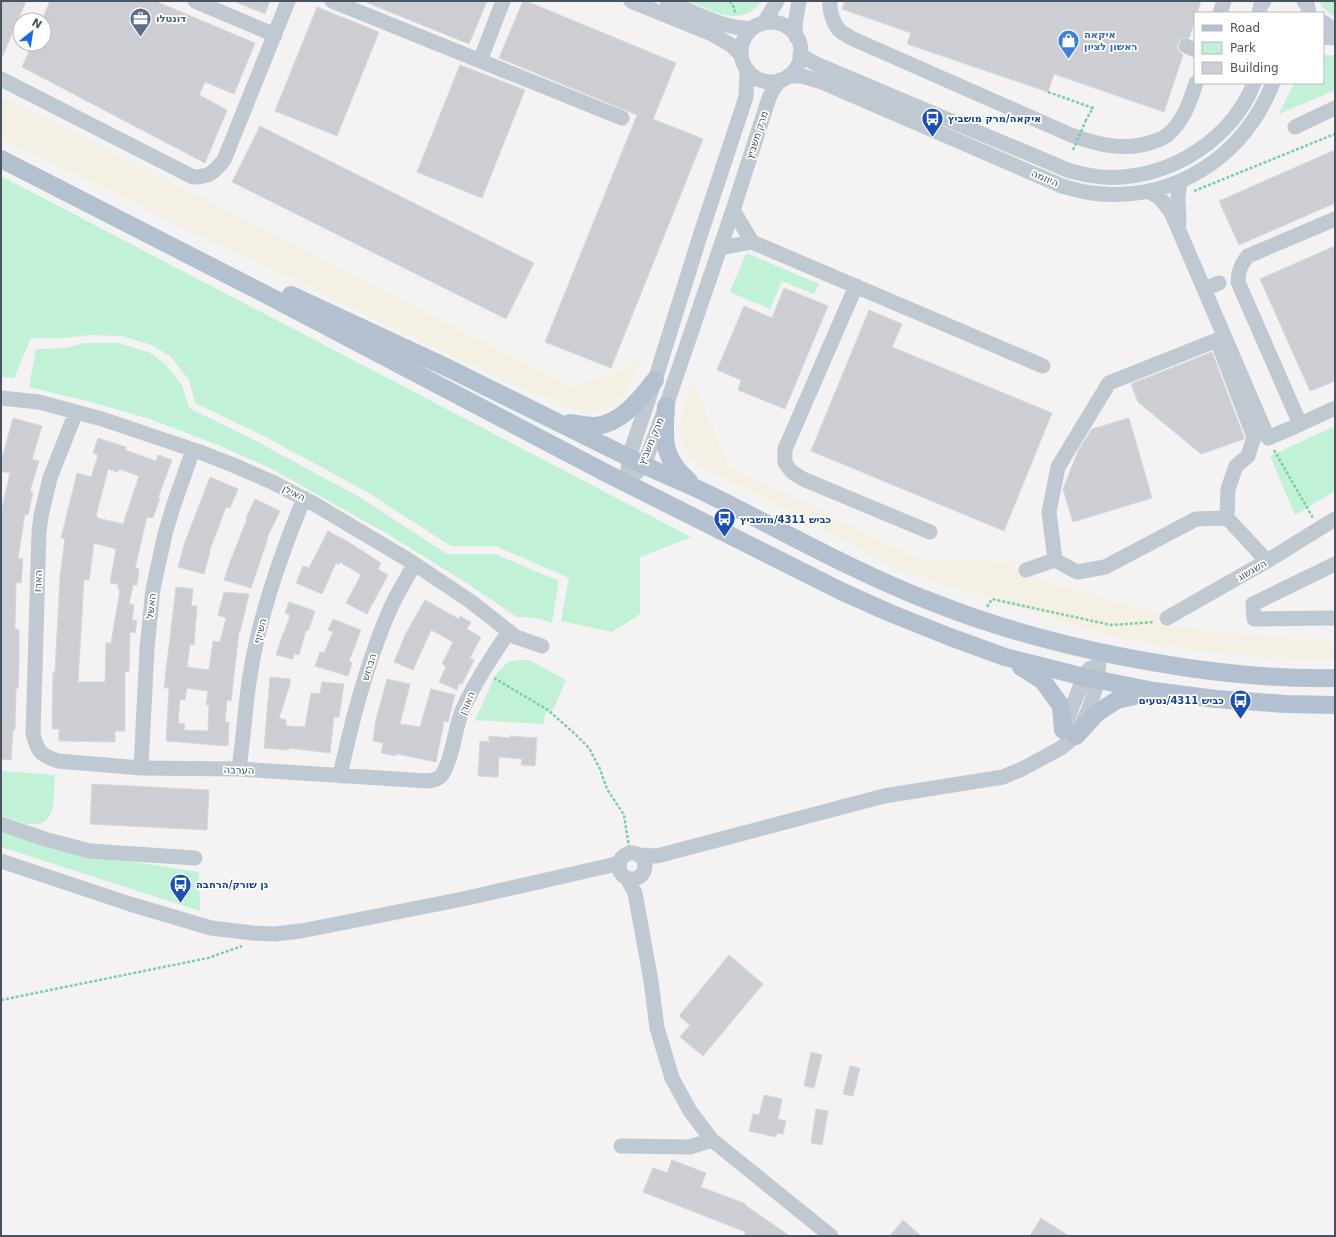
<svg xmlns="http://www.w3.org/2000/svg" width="1336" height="1237" font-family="'DejaVu Sans',Heebo,sans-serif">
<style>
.green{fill:#c1f1d6}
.sand{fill:#f5f0e4}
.building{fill:#ccced4;stroke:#d6d8dd;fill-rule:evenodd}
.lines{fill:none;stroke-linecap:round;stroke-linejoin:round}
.path{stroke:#78d0a9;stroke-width:2.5;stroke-dasharray:3 2;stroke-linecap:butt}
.minor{stroke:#c0c8d1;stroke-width:15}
.major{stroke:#b2c0d0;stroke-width:18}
.path-bridge{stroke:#78d0a9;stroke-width:2.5;stroke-dasharray:3 2;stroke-linecap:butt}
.labels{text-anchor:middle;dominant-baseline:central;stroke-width:3.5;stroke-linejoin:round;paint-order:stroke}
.service-label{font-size:10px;font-weight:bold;fill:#4e5e75;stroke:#fff;text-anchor:start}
.shop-label{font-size:10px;font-weight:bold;fill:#366cbe;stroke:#fff;text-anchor:start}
.transit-label{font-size:10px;font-weight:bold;fill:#164399;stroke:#fff;text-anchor:start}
.street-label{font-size:10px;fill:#495460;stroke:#fff}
</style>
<rect width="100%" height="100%" fill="#f4f2f2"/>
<path class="green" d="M688,1h74c-22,28 -47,10 -74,0z
M1319,1h16v16l-13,-10z
M1323,55h12v35l-56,24 15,-31h29z
M1,176l690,361 -51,20v57l-28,18 -51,-11 8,-43 -74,-32h-44l-84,-54 -105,-57 -67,-32 -6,-23 -18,-23 -19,-12 -30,-9 -33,-1 -26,3h-32l-17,40 -13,-1z
M746,253l73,31 -5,10 -32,-13 -12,28 -40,-17z
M84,343h35l32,10 14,11 17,21 7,23 67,33 105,57 86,56h48l64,27 -7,42 -11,-4 -12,-2h-12l-55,-37 -78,-48 -114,-64 -52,-23 -68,-26 -59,-17 -62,-15 7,-38 31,-1z
M1335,426v65l-40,24 -25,-59z
M518,660h11l37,20 -13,30 -7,2 -3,12 -68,-4 21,-46 12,-12z
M1,771l54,4c-1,10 0,26 -3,35 -8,25 -34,11 -51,5z
M1,831l50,18 148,23 1,39 -199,-64z"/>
<path class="sand" d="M1,97l576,291 64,-28c-7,15 -14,34 -27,44 -8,6 -20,8 -30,11l-126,-56 -457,-220z
M691,384l4,3 34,80 194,93 86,1 13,13 128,37 16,14 81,10 88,6v18l-25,1 -115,-9 -92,-16 -124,-41 -72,-21 -204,-106c-11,-10 -23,-21 -24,-37z"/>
<path class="building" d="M1,1h25l-25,59z
M50,1h105l100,42 -21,51 -29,-12 -6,13 28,15 -22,53 -183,-96 10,-23h12v-29z
M233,1h37l-5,13z
M363,1h124l-18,43z
M523,1h3l150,62 -23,56 50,20 -92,229 -66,-26 92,-227 -138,-57z
M845,1h356l-4,12h-2v7l-6,18 -8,1 -3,4 -1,4 2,4 4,4 -19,57 -110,-38 -6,18 -141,-48 4,-11 -69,-24z
M317,7l62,25 -42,104 -62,-25z
M460,65l65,25 -43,108 -65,-26z
M260,126l274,137 -28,56 -274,-137z
M1335,150v53l-96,42 -20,-44z
M1335,246v135l-25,10 -50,-112z
M784,288l44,18 -43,103 -47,-19 3,-10 -24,-10 27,-64 28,12z
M869,310l33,14 -10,23 160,66 -48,118 -193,-80z
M1212,352l32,85v2l-43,15 -63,-52 -7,-18z
M13,418l29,8 -10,33 7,2 -9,30 3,1 -5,23 -3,-1 -7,44 5,1 -2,24 -5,-1 -1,47h4v36l-1,23h-2l-1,42h-2l-2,30 -10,-1v-247l9,-39 -9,-2v-9z
M1129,418l23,80 -79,24 -10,-33 15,-38 14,-22z
M98,438l28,9 -1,3 31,11 2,-6 14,5 -14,38h2l-7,20 -6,-1 -12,51 4,1 -2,16h-4l-4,19 5,1 -2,15 5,1 -2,12 -5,-1 -1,40 -4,-1v60h-10v11l-56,-1v-12h-7l1,-57h2l5,-95 5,-38 -4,-1 16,-65 14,4 7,-22 -5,-2zM108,469l10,3 1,-3 20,7 -16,48 -26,-6 1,-1 -2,-1zM94,543l22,6 -6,34 8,1v5l2,1 -9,53h-5l-1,39h-27l6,-102h5z
M210,477l28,12 -8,19 -4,-1 -17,45h1l-6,22 -26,-7 7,-25z
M255,499l25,12 -13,27h1l-17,50 -27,-8 6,-18 17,-43 -1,-1z
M328,531l22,12 31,20 -3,6 10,6 -21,39 -21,-11 15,-28 -21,-13 -2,3 -2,-2 -14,31 -26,-11 7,-17 6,2z
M176,587l17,2 -2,17h6l-3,39 -4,-1 -3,23 22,3 4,-29 7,1 6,-24 -8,-3 6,-23 25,2 -9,38 -1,-1 -8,70 -4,-1 -2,22h4l-1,24 -62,-5 3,-53h-5zM187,688l21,3 -2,14h3l-1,26 -24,-1 1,-6 -7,-1 2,-24 5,1z
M425,600l34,19 1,-3 11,6 -4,7 14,8 -11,21 4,2 -12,24 -3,-1 -2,7 -18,-8 7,-15 -4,-3 11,-22 -22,-12 -18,40 -19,-8 12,-29z
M289,602l26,9 -7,20 -2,-1 -7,25 -5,-1 -1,5 -17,-4 7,-22h1l6,-18 -5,-2z
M333,619l28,11 -12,31 3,2 -4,13 -33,-10 5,-14 4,1 9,-21 -5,-2z
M270,677l20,2v5l-11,34 7,2v6l19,1 6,-34 9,1 2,-12 22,2 -5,33h-5l-4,36 -41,-5v2l-25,-2z
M387,679l23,5 -10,40 20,3 11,-38 24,6 -7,27 -4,-1 -8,41 -39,-8 -1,2 -15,-3 2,-10 -10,-2 3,-21z
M489,736l21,2v-2l27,2 -2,28 -14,-1 1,-6 -23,-2 -1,20 -20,-1 2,-35 9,1z
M92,784l117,6 -2,40 -117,-6z
M729,955l34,29 -60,72 -23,-19 10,-12 -11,-9z
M811,1052l11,3 -8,33 -10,-2z
M850,1066l10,2 -7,28 -10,-2z
M764,1095l18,4 -4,20 8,2 -3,13 -6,-1 -1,4 -27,-6 4,-17 6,1z
M816,1109l12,2 -6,34 -11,-2z
M672,1160l34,13 -5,14 45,17 -1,1 45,31h-47l3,-4 -103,-40 10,-24 14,5z
M1041,1218l28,18h-39z
M903,1220l18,16h-31z"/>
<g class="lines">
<path class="path" d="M730,1l5,8 -1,4
M1048,92l45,16 -7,12
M1194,191l141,-57
M1274,450l39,68
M987,607l5,-8 119,26 43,-3
M494,678l54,32 27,24 14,14 11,21 7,20 17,26 5,32
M1,1000l207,-42 34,-12"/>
<path class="minor" d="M195,1l80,34
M332,1l290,117
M631,1l81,33 19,11 10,10
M667,1c24,10 61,30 86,27
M830,1c-1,9 3,22 9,29 3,3 8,5 12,8l220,97c27,10 56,17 84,6 4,-1 8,-3 11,-5 17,-13 24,-34 30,-53
M1304,1l3,3 2,9
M1220,13l4,-12
M1259,13l2,-8 3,-4
M1323,22l12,8
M741 52a30 30 0 1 1 60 0a30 30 0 1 1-60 0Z
M764,23l13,-22
M796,37l-1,-12 4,-24
M1323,37l12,1
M1186,46l9,4
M800,55l16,9 254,107c6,1 12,3 18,4 66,13 142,-29 166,-92
M480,61l23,-60
M788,76h14l20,6 240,104c10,3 19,6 30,7 81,10 151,-35 181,-110
M1,79l192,98c17,0 21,-5 31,-17l64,-159
M1295,127l40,-19
M1150,192l10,6 11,14 97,226 26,-11 41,-19
M733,210l19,32
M1179,224l-1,-27 2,-16
M720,248l32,-6 291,124
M856,286l-71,163v14l7,9 11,7 127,53
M1205,289l14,-6
M1,398l38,4 63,17 98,33 33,13 39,17 44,23 94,56 60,40 46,36 26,9
M76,412l-26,66 -9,38 -2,16 -6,202c5,18 7,21 25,27l83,7 98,1 189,12c6,-1 12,-2 15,-8 11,-19 11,-42 19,-62 12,-28 30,-54 47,-80
M1300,424l-62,-142c0,-11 3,-18 10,-26l87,-37
M628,469l1,-12 26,-77 45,-144 46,-139 1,-27
M626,483l18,-18 22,-59 67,-196 36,-112 4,-8 7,-10
M1055,560l-6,-48 9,-45 51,-84 108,-43 37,97 -6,19 -12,10 -8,23 -1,29
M1335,564l-82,40 1,15 81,-1
M1026,570l29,-10 22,12 28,-5 91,-48 31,-1 40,43
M1167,618l100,-57 68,-42
M1063,730l21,-53 6,-9
M141,768l6,-120 6,-59 12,-55 8,-27 20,-57
M239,769c4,-29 6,-58 10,-87 9,-63 31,-125 55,-184
M340,776c12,-57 27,-115 51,-169 7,-15 16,-29 23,-43
M1,824l47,16 42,11 105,7
M619 866a13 13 0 1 1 26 0a13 13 0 1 1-26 0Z
M639,855l18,1 227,-60 119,-19 19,-8 39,-21 15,-12 13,-27 9,-29 1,-27
M1,861l129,43 81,24 42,5 21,1 27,-3 162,-32 145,-33 12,-4
M627,878l8,15 16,88 6,47 15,50 18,33 22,29 119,96
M621,1146l69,1 22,-7"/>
<path class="major" d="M1,159l264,135 341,179 237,119 47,21 60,24 55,20 79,20 70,14 62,8 70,5 49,1
M291,295c53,25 106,49 159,74 64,31 128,63 192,95 20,10 41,18 62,28 74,36 146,78 223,108 84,34 172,55 262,68 48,7 97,11 146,10
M666,406c-2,33 -5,51 23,75
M570,423c8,1 17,3 25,3 26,-2 45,-27 60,-46
M1021,667l22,14 18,25 2,24
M1076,736l21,-23 20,-13 30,-7"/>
<path class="path-bridge" d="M1073,150l13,-30"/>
</g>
<defs>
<symbol id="office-pin" viewBox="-11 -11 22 30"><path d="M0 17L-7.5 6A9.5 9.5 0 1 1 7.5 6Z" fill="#5c6f8a" stroke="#fff"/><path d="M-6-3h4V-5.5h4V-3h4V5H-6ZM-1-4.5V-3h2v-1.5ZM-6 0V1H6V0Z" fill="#fff"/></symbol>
<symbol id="shop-pin" viewBox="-11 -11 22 30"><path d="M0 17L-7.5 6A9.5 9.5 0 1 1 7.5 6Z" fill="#3f7fe0" stroke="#fff"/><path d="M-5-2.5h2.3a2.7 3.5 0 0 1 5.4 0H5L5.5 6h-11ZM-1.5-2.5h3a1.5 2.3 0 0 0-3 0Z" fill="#fff"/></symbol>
<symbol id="bus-pin" viewBox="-11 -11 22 30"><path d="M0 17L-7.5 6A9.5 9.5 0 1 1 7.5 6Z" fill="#1a4fb4" stroke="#fff"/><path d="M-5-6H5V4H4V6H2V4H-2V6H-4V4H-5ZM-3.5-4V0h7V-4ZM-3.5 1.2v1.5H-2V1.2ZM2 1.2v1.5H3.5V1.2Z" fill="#fff"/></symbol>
</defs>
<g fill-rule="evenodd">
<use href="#office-pin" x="128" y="6" width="25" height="34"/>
<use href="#shop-pin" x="1056" y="28" width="25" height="34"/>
<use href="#bus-pin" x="920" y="106" width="25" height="34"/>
<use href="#bus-pin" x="712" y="506" width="25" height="34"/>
<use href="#bus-pin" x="1228" y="688" width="25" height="34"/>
<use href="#bus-pin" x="168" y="872" width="25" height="34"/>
</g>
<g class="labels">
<g class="service-label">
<text x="156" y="18">דונטלו</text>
</g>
<g class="shop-label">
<text x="1084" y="34">איקאה<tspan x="1084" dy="12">ראשון לציון</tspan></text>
</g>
<g class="transit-label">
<text x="948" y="118">איקאה/מרק מושביץ</text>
<text x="740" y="519">כביש 4311/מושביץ</text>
<text x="1224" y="700" text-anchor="end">כביש 4311/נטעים</text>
<text x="196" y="884">גן שורק/הרחבה</text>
</g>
<g class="street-label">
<text transform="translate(757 135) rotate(-72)">מרק משביץ</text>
<text transform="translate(1045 178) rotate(23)">היוזמה</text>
<text transform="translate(651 441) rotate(-67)">מרק משביץ</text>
<text transform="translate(294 493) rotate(27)">האילן</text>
<text transform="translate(1252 570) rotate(-30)">השגשוג</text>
<text transform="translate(38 581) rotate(-88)">הארז</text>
<text transform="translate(151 606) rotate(-84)">האשל</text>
<text transform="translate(260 631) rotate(-76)">השיזף</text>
<text transform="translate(369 667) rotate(-72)">הברוש</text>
<text transform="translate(467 703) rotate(-66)">האורן</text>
<text transform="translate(239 770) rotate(2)">הערבה</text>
</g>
</g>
<rect width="1336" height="1237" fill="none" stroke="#495460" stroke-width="4"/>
<rect x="1194" y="12" width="130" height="72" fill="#ffffff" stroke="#b6bbbf"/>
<rect x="1202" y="25" width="20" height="6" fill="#b2c0d0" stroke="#b6bbbf"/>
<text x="1230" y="32" font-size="12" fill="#495460">Road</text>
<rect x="1202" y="42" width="20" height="12" fill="#c1f1d6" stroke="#b6bbbf"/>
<text x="1230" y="52" font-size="12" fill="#495460">Park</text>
<rect x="1202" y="62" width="20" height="12" fill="#ccced4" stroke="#b6bbbf"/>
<text x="1230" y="72" font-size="12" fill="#495460">Building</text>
<g transform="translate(32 32) rotate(30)"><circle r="19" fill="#ffffff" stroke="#b6bbbf"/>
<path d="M0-3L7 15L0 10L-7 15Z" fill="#1868e9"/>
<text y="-6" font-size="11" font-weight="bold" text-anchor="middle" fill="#495460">N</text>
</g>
</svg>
